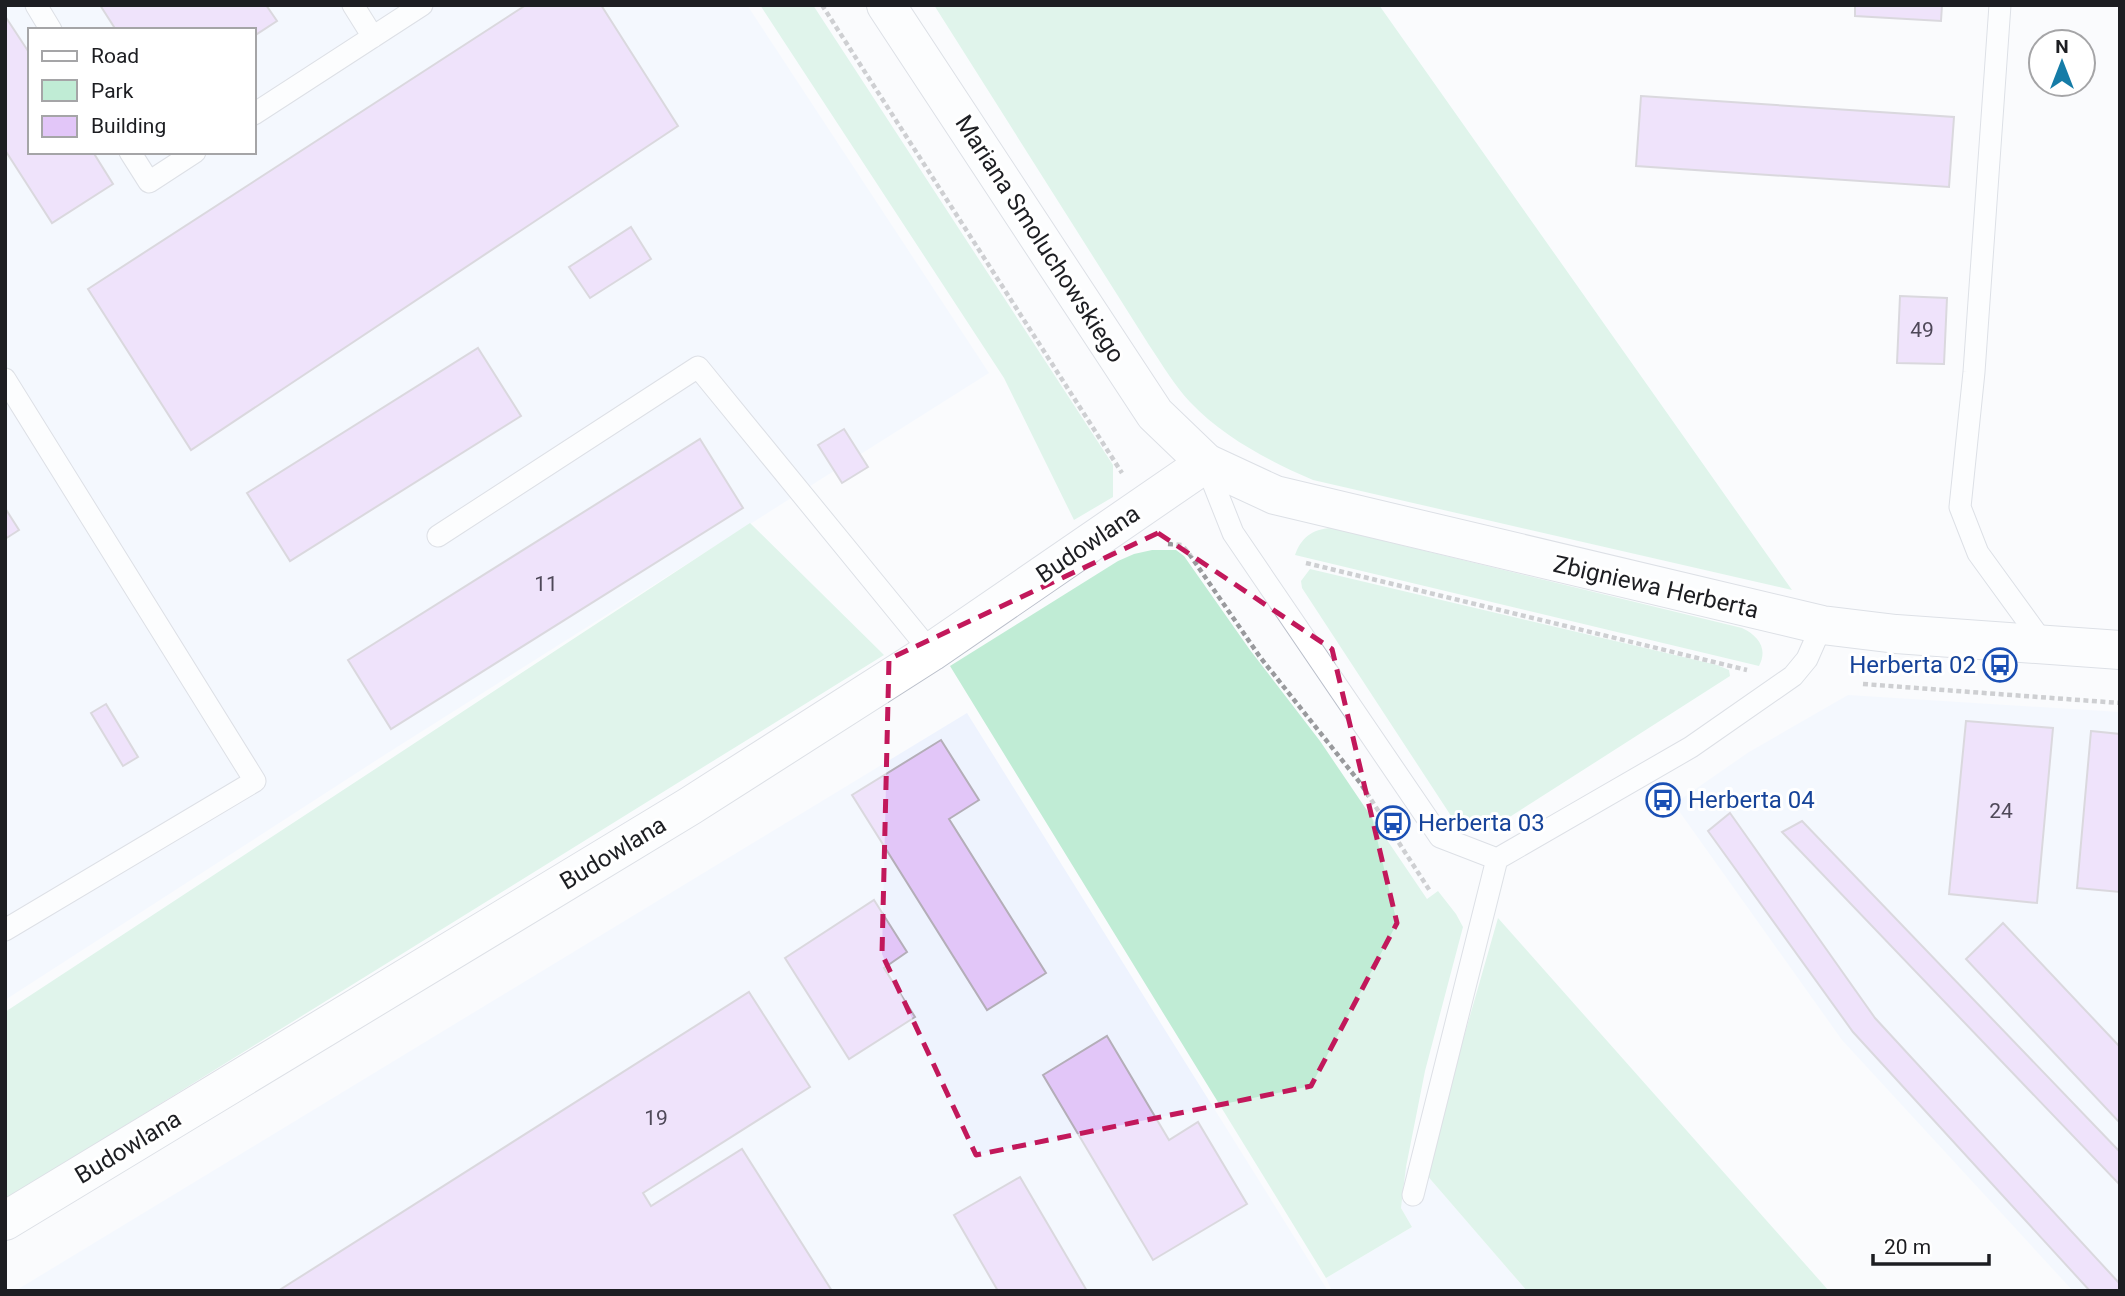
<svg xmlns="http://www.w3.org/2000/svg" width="2125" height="1296" font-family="Roboto,sans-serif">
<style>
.built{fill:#eef3fe;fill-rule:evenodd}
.green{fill:#c0ecd5}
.building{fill:#e2c6f8;stroke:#b4aeb8;stroke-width:2}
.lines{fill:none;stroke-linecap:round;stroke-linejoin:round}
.service-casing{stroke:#babfca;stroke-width:23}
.minor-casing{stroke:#babfca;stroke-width:40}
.tertiary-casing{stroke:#babfca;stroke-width:40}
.path{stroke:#999a9d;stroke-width:4.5;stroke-dasharray:5 3.5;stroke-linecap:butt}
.service{stroke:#fff;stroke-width:21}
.minor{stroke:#fff;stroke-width:38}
.tertiary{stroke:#fff;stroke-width:38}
.marked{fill:none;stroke:#c2185b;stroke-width:5;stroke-dasharray:14 9;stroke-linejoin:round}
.labels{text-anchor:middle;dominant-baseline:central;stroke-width:6;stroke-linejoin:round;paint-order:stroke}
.number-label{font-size:21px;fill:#4e4858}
.street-label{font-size:24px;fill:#1d1e22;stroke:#fff}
.transit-label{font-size:24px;fill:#164399;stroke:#fff;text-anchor:start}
</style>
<rect width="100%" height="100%" fill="#fafbfd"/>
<path class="built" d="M5,5h742l242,368 -603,381 -381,246zM30,30h224v122h-224z
M1848,695l272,17v579h-47l-231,-251 -168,-236 75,-52z
M967,713l361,578h-1313z
M1406,1167l19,6 102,118h-195l-6,-13 86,-51 -11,-19z"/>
<path class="green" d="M760,5h53l300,460v32l-39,23 -70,-142z
M934,5h445l413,585 -479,-110c-44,-19 -90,-43 -123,-78 -16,-17 -28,-38 -41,-57z
M750,523l134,132 -879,545v-188z
M1331,528l411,100c17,8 26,21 17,38l-464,-111c6,-17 17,-26 36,-27z
M1152,550h24l8,6 66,94 70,91 107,158 11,-8 18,23 7,13 -38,144 -19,96 -5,41 11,19 -86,51 -376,-612 168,-105 16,-7z
M1310,569l407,96 12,5 1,6 -239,153c-13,6 -23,4 -34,-4l-155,-237 -1,-7z
M1498,918l331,373h-302l-102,-118z"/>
<path class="building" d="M100,5h166l11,16 -23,15v-6h-138z
M526,5h75l77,121 -487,324 -103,-161z
M1855,5h87l-1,16 -86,-5z
M5,16l25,38v98h63l20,32 -61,39 -47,-73z
M1641,96l313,21 -5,70 -313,-21z
M631,227l20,32 -61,39 -21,-31z
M1900,296l47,2 -3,66 -47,-1z
M478,348l43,68 -231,145 -43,-68z
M844,429l24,38 -26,16 -24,-38z
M700,439l43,69 -352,221 -43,-69z
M5,508l14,22 -14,9z
M106,704l32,53 -15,9 -32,-53z
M1966,721l87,7 -16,175 -88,-9z
M2091,731l29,3v158l-43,-4z
M941,740l38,60 -30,19 97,154 -59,37 -135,-215z
M1730,813l145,205 245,266v7h-30l-237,-259 -145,-201z
M1802,821l318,331v33l-338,-353z
M874,900l33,52 -23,16 31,49 -66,42 -64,-101z
M2003,923l117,124v76l-154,-164z
M749,992l61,95 -167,106 8,13 91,-57 90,142h-554z
M1107,1036l62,104 29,-18 49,82 -94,56 -110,-185z
M1020,1177l67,114h-89l-44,-76z"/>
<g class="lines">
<defs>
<path id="service" d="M36,5l15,25
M353,5l20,32
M2000,5l-26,367 -14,135 18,46 66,91
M254,114l168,-109
M130,152l19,30 46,-30
M5,379l250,402 -250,149
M1206,465l27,68 207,304 57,22
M438,536l260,-169 233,285
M1413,1195l84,-336 194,-112 102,-71 14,-17 15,-34"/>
<path id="minor" d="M5,1221l685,-415 241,-154 275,-189"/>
<path id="tertiary" d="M886,5l269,409 51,49 69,32 547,130 74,9 224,16"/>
</defs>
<use href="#service" class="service-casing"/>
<use href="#minor" class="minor-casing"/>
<use href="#tertiary" class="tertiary-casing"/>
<path class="path" d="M822,5l300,468
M1168,544l14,1 8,10 70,102 101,127 69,107
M1306,563l441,107
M1863,684l257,19"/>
<use href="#service" class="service"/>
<use href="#minor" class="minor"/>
<use href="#tertiary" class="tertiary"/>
</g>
<path d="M0 0H2125V1296H0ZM1158,533l174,116 65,274 -86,163 -335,69 -94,-201 7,-295z" fill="#fafbfd" fill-opacity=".55" fill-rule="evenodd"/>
<path class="marked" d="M1158,533l174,116 65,274 -86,163 -335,69 -94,-201 7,-295z"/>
<defs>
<symbol id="bus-ring" viewBox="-11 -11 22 22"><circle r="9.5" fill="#fff" stroke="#1a4fb4" stroke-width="1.5"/><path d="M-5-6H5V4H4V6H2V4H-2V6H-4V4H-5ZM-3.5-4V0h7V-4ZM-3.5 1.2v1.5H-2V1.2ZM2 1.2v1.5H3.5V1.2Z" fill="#1a4fb4"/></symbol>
</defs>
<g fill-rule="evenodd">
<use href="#bus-ring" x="1981" y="646" width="38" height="38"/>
<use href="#bus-ring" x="1644" y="781" width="38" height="38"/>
<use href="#bus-ring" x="1374" y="804" width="38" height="38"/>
</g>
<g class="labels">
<g class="number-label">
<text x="1922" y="330">49</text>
<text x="546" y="584">11</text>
<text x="2001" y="811">24</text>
<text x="656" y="1118">19</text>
</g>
<g class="street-label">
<text transform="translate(1040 239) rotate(57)">Mariana Smoluchowskiego</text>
<text transform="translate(1088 544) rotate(-34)">Budowlana</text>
<text transform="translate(1656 587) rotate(13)">Zbigniewa Herberta</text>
<text transform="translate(613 853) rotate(-31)">Budowlana</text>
<text transform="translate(128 1147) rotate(-31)">Budowlana</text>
</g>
<g class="transit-label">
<text x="1976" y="665" text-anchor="end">Herberta 02</text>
<text x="1688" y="800">Herberta 04</text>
<text x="1418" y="823">Herberta 03</text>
</g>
</g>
<rect width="2125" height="1296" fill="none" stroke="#1d1e22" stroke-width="14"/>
<rect x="28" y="28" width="228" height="126" fill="#ffffff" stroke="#a5a5a7" stroke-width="2"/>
<rect x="42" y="51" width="35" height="10" fill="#ffffff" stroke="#a5a5a7" stroke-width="2"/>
<text x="91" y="63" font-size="21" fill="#1d1e22">Road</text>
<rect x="42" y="80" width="35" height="21" fill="#c0ecd5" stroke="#a5a5a7" stroke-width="2"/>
<text x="91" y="98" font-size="21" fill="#1d1e22">Park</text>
<rect x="42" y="116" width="35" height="21" fill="#e2c6f8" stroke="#a5a5a7" stroke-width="2"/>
<text x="91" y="133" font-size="21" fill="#1d1e22">Building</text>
<g transform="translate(2062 63)"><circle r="33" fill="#ffffff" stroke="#a5a5a7" stroke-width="2"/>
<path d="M0-5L12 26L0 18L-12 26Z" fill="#157ca7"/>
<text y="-10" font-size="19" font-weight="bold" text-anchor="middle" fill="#1d1e22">N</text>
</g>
<path d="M1873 1254v10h116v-10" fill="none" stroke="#1d1e22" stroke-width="3.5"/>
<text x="1884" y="1254" font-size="21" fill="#1d1e22" stroke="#ffffff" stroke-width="5" paint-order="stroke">20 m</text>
</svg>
